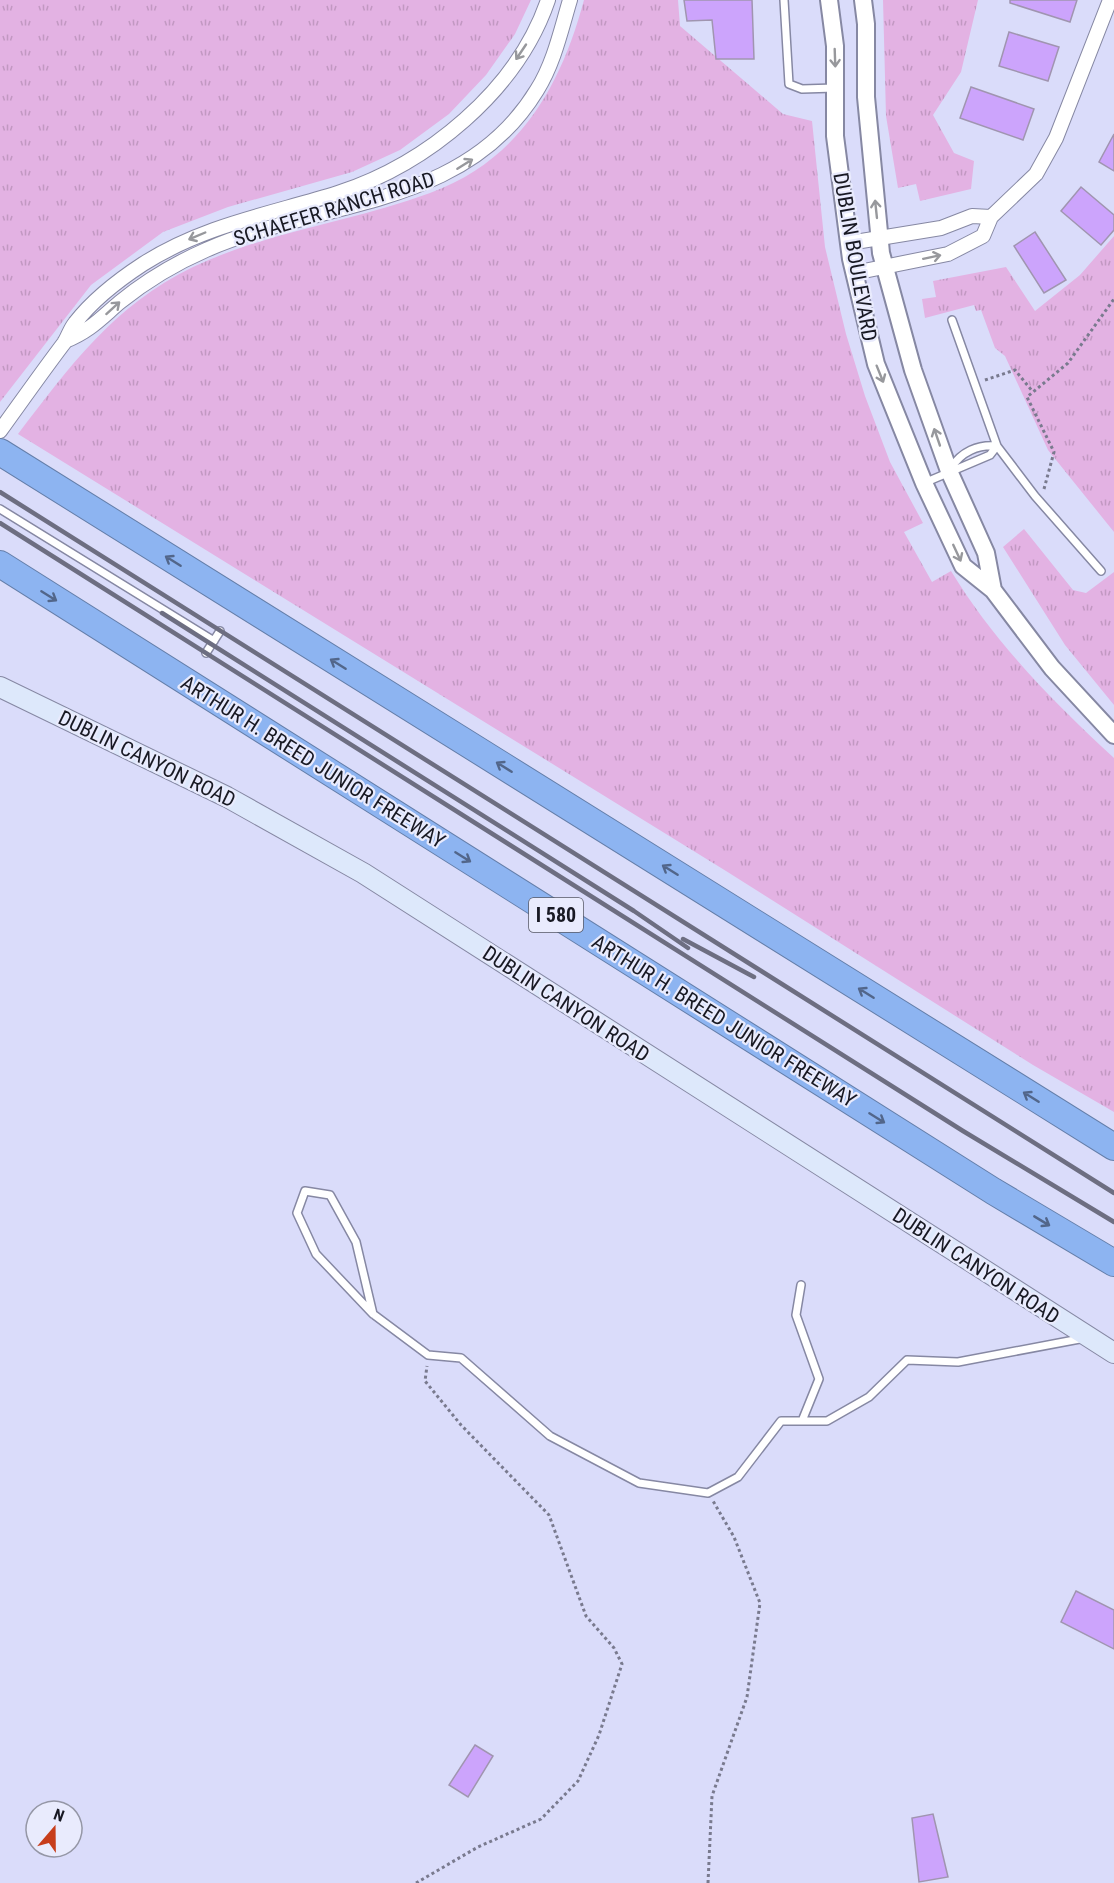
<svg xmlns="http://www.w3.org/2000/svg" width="1114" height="1883" font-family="'Roboto Condensed',sans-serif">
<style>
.grass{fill:url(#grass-tufts)}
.building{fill:#cca4fc;stroke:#a095b0;stroke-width:1.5}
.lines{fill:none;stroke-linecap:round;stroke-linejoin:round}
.service-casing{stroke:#8688a3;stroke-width:10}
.minor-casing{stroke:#8688a3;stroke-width:16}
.tertiary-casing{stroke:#8688a3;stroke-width:20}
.secondary-casing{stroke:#8688a3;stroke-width:22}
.motorway-casing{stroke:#647ea9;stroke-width:28}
.path{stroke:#797a8e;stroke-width:3;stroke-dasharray:3 3;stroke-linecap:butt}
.service{stroke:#fff;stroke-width:7}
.minor{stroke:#fff;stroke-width:14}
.tertiary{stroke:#fff;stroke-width:16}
.secondary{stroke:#dde8fb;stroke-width:20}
.motorway{stroke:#8db4f1;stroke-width:26}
.rail{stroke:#6d6e81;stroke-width:4.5}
.oneway{stroke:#97989c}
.oneway2{stroke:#52668a}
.labels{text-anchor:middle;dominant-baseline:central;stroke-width:4.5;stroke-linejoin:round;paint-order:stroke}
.shield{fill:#e9ebfd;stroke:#575864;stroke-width:1.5}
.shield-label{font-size:20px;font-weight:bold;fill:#181923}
.street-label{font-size:21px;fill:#181923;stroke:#e9ebfd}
</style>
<defs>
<pattern id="grass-tufts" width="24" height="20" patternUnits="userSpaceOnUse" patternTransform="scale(1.5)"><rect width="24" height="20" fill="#e3b2e3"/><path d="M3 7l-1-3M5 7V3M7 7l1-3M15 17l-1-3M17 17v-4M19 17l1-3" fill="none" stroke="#c298c2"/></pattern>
</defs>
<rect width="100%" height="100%" fill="#dadcfa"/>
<path class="grass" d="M0,0h531l-16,34 -29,41 -37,39 -49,36 -48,22 -124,35 -65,25 -72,53 -91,117z
M584,0h94l2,26 103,88 29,7 13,126 21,87 19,62 25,66 33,61 -19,9 28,50 19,-11c44,72 101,130 163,187v354l-81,-47 -307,-194 -708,-437c52,-68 95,-128 175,-167 76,-36 159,-45 237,-74 89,-32 131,-107 154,-193z
M883,0h95l-17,72 -28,43 21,38 20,8 -3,28 -51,12 -4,-17 -18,4 -12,-72z
M1114,236v296l-66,-82 -43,-94 -10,-8 -14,-38 -5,1 -2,-6 -49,13 -3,-19 14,-2 -3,-16 73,-14 29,44 45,-36z
M1024,529l49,61 13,3 28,-21v133l-49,-60 -62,-98z"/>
<path class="building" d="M684,0h68l2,59h-38l-4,-39 -25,1z
M1010,0h67l-7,22 -60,-19z
M1009,32l50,15 -11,34 -49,-15z
M971,87l63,22 -11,31 -63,-22z
M1114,134v37l-15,-9z
M1081,187l33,28v15l-13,15 -40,-34z
M1035,232l31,48 -22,13 -30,-47z
M1076,1591l38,19v39l-53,-27z
M475,1745l18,11 -25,41 -19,-12z
M933,1814l15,63 -29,5 -7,-64z"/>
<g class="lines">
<defs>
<path id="service" d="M784,0l5,84 13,5 33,-1
M952,320l45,126 38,50 66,75
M924,483l66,-28 7,-9c-19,-2 -36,6 -46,22
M0,509l214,132
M206,653l14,-22
M801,1285l-5,30 23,64 -17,42
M373,1314l-57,-60 -19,-41 8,-22 25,4 26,47 17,72 55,41 33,3 89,78 89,47 69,10 30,-16 43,-56h46l42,-24 38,-37 51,2 127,-24"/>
<path id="minor" d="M849,243l92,-15 31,-12 19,1
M854,273l94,-19 35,-18 8,-19 45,-43 20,-36 54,-138
M65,341c25,-10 36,-23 55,-39 26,-21 56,-39 86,-52 116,-51 258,-40 331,-160 17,-27 24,-60 33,-90
M0,431c21,-29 42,-59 64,-88 4,-6 6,-14 11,-20 17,-22 45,-44 68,-59 61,-39 128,-50 195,-71 89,-29 179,-102 210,-193"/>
<path id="tertiary" d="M829,0l6,46v90l16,123 25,105 48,119 39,83 30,24 59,78 62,67
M863,0l3,24v73l15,156 32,117 36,101 37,82 7,37"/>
<path id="secondary" d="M0,687l227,110 136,76 751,480"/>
<path id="motorway" d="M0,452l1114,695
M0,564l993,627 121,72"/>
</defs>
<use href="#service" class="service-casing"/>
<use href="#minor" class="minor-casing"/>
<use href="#tertiary" class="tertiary-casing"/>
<use href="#secondary" class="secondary-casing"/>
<use href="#motorway" class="motorway-casing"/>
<path class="path" d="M985,380l30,-10 18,22
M1044,489l10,-37 -27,-55 41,-34 46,-64
M416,1883l62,-36 63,-28 37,-38 21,-46 23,-71 -8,-16 -28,-32 -37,-101 -88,-90 -36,-44 2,-15
M708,1883l4,-87 35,-99 13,-94 -26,-66 -21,-36"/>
<use href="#service" class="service"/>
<use href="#minor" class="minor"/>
<use href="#tertiary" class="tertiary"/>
<use href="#secondary" class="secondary"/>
<use href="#motorway" class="motorway"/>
<path class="rail" d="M0,492l1114,701
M0,523l963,608 151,91
M162,613l472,298 54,37
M683,939l71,38"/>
</g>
<defs><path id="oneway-shaft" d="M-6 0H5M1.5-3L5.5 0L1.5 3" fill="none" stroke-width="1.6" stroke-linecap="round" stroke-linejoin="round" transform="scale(1.5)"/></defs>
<g class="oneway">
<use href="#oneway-shaft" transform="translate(521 52) rotate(124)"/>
<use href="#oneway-shaft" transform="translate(835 58) rotate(88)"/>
<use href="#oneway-shaft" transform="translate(465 164) rotate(-32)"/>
<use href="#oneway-shaft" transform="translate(876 209) rotate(-96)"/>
<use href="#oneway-shaft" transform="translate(197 236) rotate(157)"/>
<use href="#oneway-shaft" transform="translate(932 257) rotate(-12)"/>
<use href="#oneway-shaft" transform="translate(113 308) rotate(-42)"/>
<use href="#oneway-shaft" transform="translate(880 374) rotate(68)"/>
<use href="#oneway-shaft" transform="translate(937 437) rotate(-109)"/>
<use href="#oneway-shaft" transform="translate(957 553) rotate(65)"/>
</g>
<g class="oneway2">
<use href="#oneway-shaft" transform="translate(173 561) rotate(-148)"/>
<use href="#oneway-shaft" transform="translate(49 596) rotate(32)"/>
<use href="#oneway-shaft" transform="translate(338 664) rotate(-148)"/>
<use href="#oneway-shaft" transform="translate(504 767) rotate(-148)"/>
<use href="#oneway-shaft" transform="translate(463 857) rotate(32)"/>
<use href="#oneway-shaft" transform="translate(670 870) rotate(-148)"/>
<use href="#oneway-shaft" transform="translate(866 993) rotate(-148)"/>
<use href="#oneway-shaft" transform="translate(1031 1097) rotate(-148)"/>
<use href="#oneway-shaft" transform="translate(877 1118) rotate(32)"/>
<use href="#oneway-shaft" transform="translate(1042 1221) rotate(31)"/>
</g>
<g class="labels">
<rect class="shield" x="529" y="898" width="54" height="34" rx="4.5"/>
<g class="shield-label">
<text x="556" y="915">I 580</text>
</g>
<g class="street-label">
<text transform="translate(334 209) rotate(-17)">SCHAEFER RANCH ROAD</text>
<text transform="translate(855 257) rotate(80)">DUBLIN BOULEVARD</text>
<text transform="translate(147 759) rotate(26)">DUBLIN CANYON ROAD</text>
<text transform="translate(313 762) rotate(32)">ARTHUR H. BREED JUNIOR FREEWAY</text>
<text transform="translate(566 1004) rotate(33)">DUBLIN CANYON ROAD</text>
<text transform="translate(724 1021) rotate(32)">ARTHUR H. BREED JUNIOR FREEWAY</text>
<text transform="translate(976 1266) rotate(33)">DUBLIN CANYON ROAD</text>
</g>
</g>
<g transform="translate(54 1829) rotate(20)"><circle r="28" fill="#e9ebfd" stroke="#9597a6" stroke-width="1.5"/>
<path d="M0-4.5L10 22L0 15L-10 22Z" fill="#c73d1b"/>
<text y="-9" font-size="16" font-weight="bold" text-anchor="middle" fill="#181923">N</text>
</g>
</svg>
